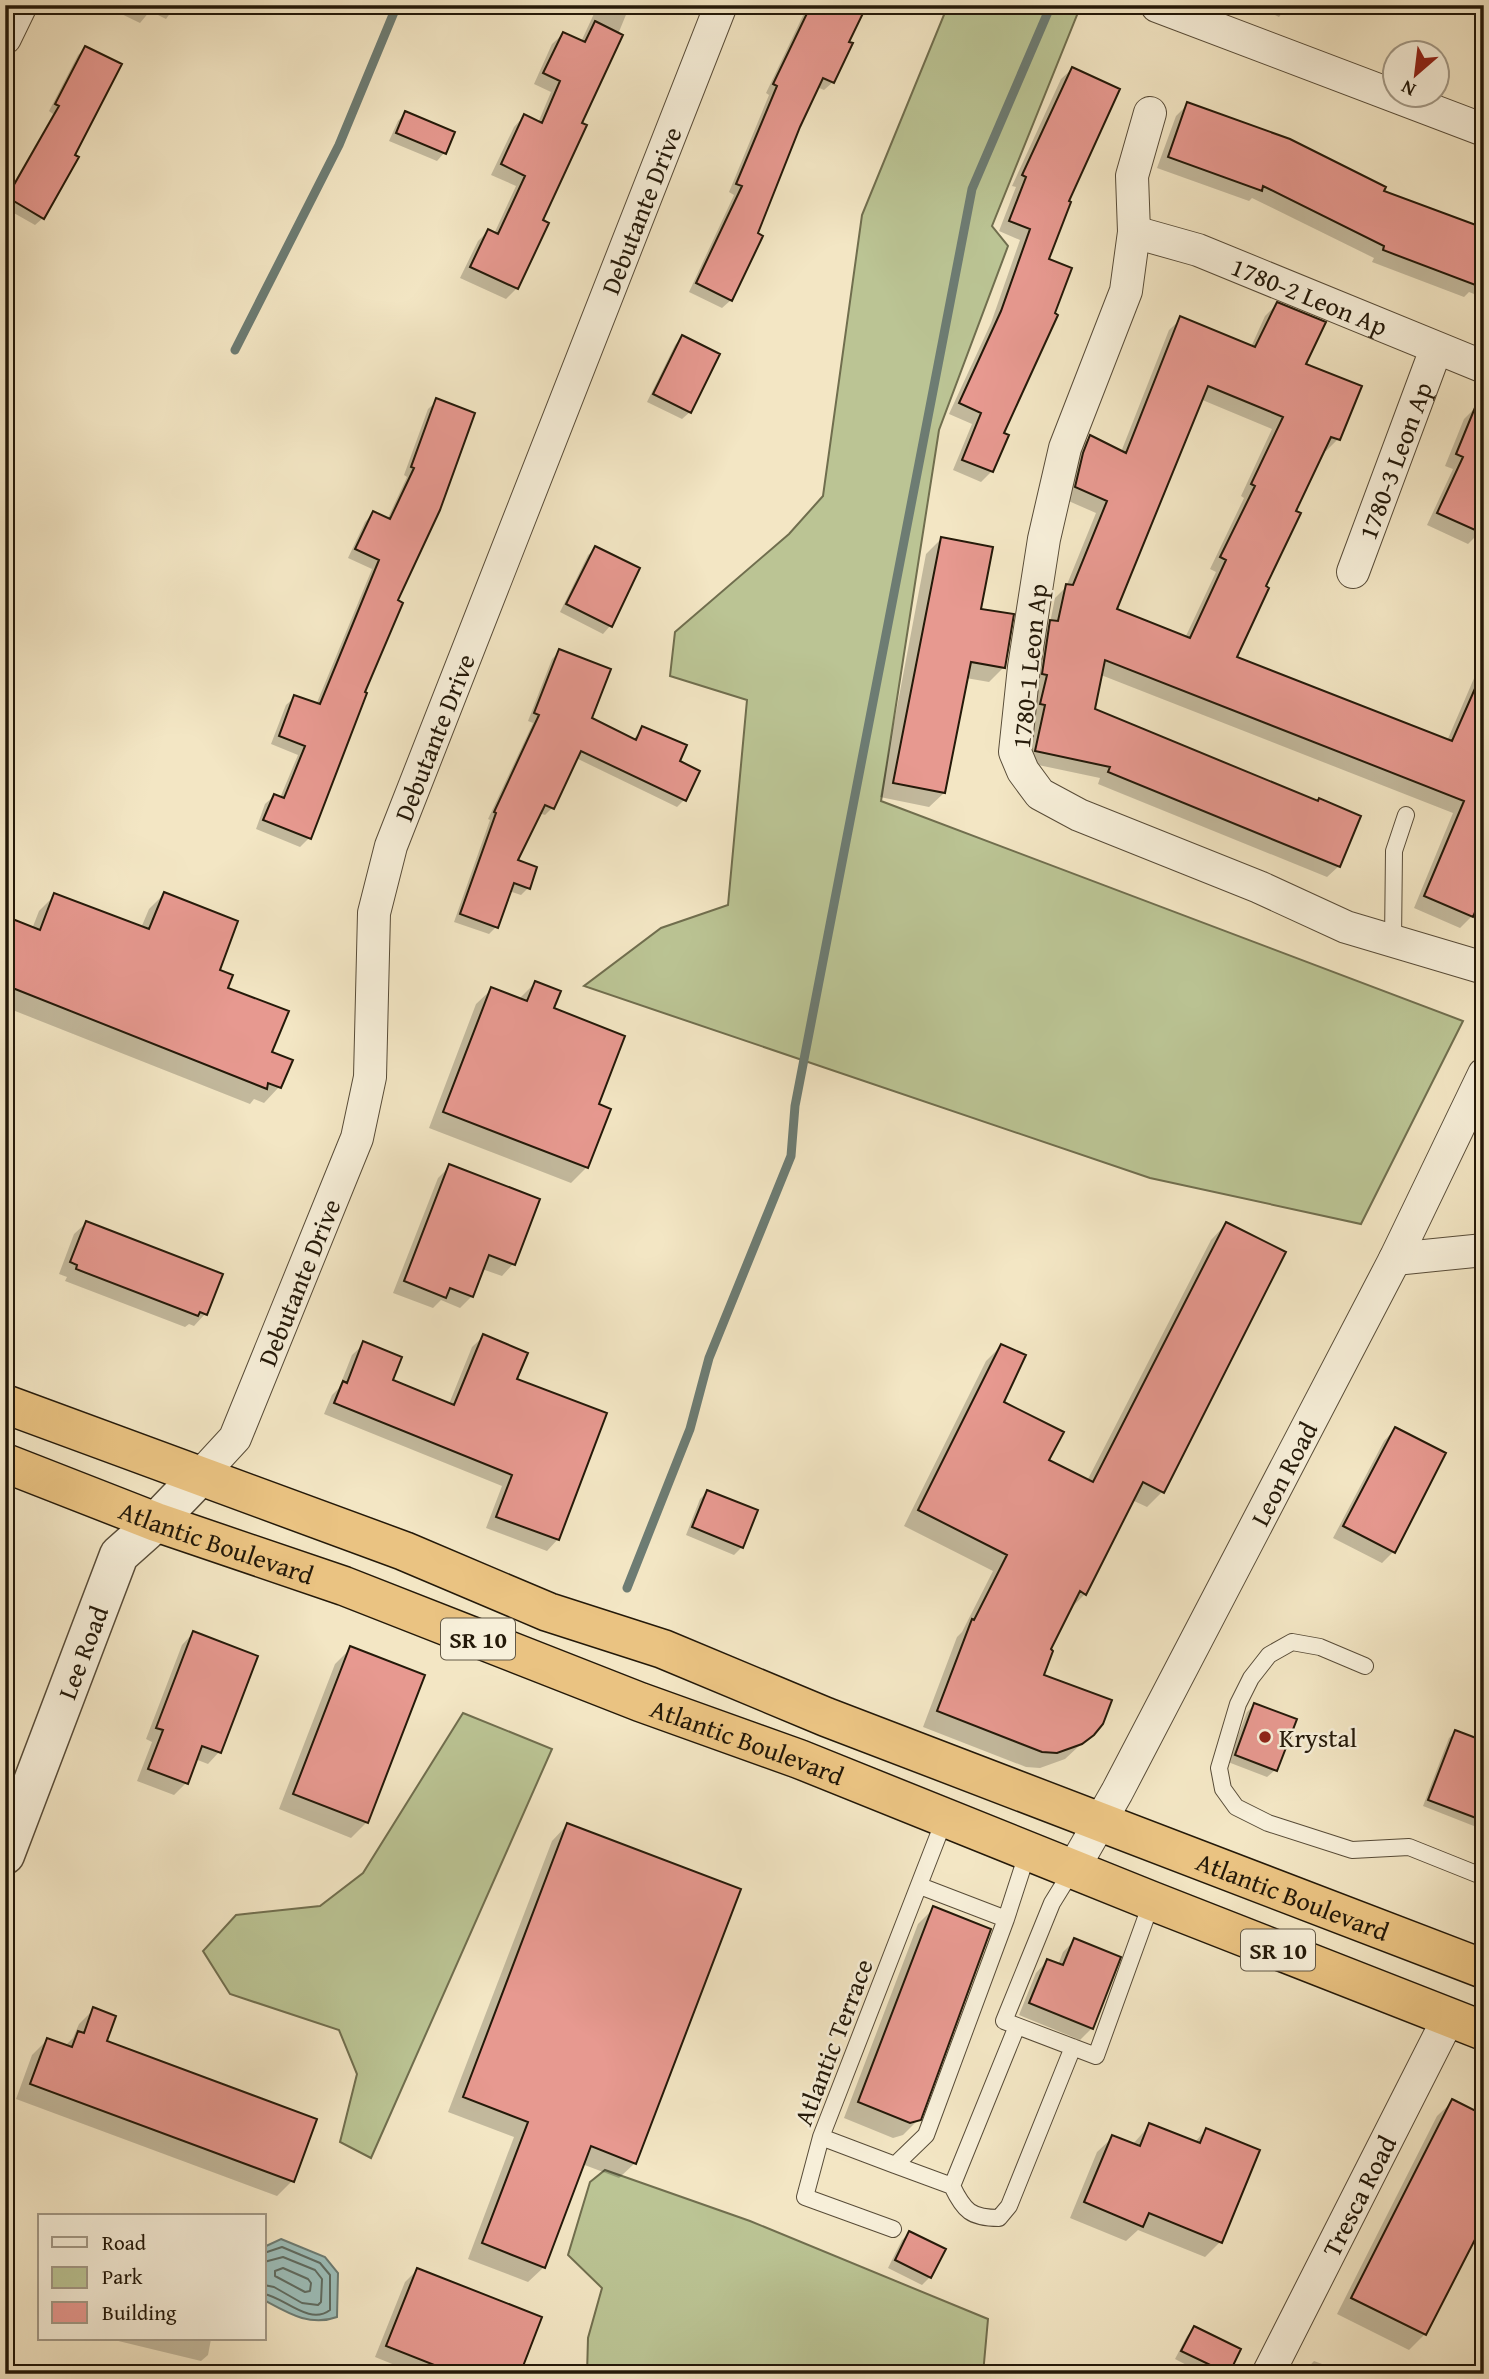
<svg xmlns="http://www.w3.org/2000/svg" width="1489" height="2379" font-family="'Gentium Book Plus',serif">
<style>
.green{fill:#bbc494;stroke:#706e4e;stroke-width:2}
.water{fill:#9dbeb9;stroke:#6d7c73;stroke-width:2}
.shadow{fill:#0003;fill-rule:evenodd}
.lines{fill:none;stroke-linecap:round;stroke-linejoin:round}
.shore{stroke:#606c61;stroke-width:2}
.stream{stroke:#6d7c73;stroke-width:9}
.building{fill:#e79990;stroke:#241909;stroke-width:2;fill-rule:evenodd}
.service-casing{stroke:#584c38;stroke-width:18}
.minor-casing{stroke:#584c38;stroke-width:34}
.tertiary-casing{stroke:#584c38;stroke-width:41}
.trunk-casing{stroke:#241909;stroke-width:41}
.service{stroke:#f7efd9;stroke-width:16}
.minor{stroke:#f7efd9;stroke-width:32}
.tertiary{stroke:#f7efd9;stroke-width:38}
.trunk{stroke:#eac382;stroke-width:38}
.poi-dot{fill:#8f2418;stroke:#f7efd9;stroke-width:2.5}
.labels{text-anchor:middle;dominant-baseline:central;stroke-width:5;stroke-linejoin:round;paint-order:stroke}
.shield{fill:#f7efd9;stroke:#635947;stroke-width:2}
.shield-label{font-size:24px;font-weight:bold;fill:#241909}
.street-label{font-size:26px;fill:#241909;stroke:#f7efd9}
.poi-label{font-size:26px;fill:#241909;stroke:#f7efd9;text-anchor:start}
</style>
<rect width="100%" height="100%" fill="#f3e6c4"/>
<filter id="stains"><feTurbulence type="fractalNoise" baseFrequency=".00286" numOctaves="4"/><feColorMatrix values="0 0 0 0 .2 0 0 0 0 .09 0 0 0 0 .02 0 0 0 .5 -.17"/></filter>
<radialGradient id="worn" r=".72"><stop offset=".6" stop-color="#630" stop-opacity="0"/><stop offset="1" stop-color="#630" stop-opacity=".3"/></radialGradient>
<path class="green" d="M948,5h133l-89,221 16,20 -69,184 -58,371 582,220 -102,203 -211,-46 -566,-192 77,-58 67,-23 19,-205 -77,-24 5,-44 114,-98 34,-38 39,-281z
M463,1713l89,36 -181,409 -31,-16 17,-68 -18,-44 -109,-36 -27,-43 33,-36 84,-9 43,-33z
M605,2170l145,51 238,98 -5,55h-396l1,-36 14,-50 -34,-33 22,-73z"/>
<path class="water" d="M281,2239l44,18 13,16 -1,44c-27,10 -49,-4 -73,-17v-53z"/>
<path class="shadow" d="M108,5h68l-10,14 -16,-8 -10,12 -33,-16z
M598,5h32l-89,216 -24,67 -11,11 -46,-21 18,-37 10,-10 6,3 22,-48 -25,-11 23,-48 10,-11 14,7 13,-31 -17,-8 18,-40 11,-10 18,8z
M808,5h57l-18,37 -14,40 -9,8 -7,-3 -18,39 -68,174 -9,8 -33,-16 45,-97 -5,-3 40,-97 -3,-2z
M1255,5h33l-9,12z
M85,48l-42,170 -8,7 -30,-17v-10l48,-84 -4,-3 29,-56z
M1072,69l-5,132 -21,59 -54,211 -11,11 -28,-12 19,-46 -23,-10 42,-91 29,-83 -21,-9 17,-44 -4,-1 49,-107z
M1188,104l194,88 102,38v68l-15,-6 -5,5 -92,-35 2,-4 -122,-60 -3,3 -92,-33 19,-52z
M405,113l39,40 -7,8 -48,-20 9,-20z
M1277,304l61,135 -12,12 -3,-1 -29,62 -60,146 213,83 37,-86v232l-12,29 -12,12 -46,-20 39,-95 -352,-138 -8,35 246,156 -12,11 -229,-93 2,-6 -76,-16 15,-128 11,-11 5,-25 11,-11 30,-74 -32,-14 14,-50 12,-12 31,15 48,-122 12,-11 70,28 14,-31zM1200,399l72,30 -31,67 3,2 -34,71 6,3 -31,66 -70,-28z
M682,337l8,75 -8,7 -35,-17 28,-57z
M437,401l-42,200 -86,237 -9,9 -44,-18 9,-25 9,-8 6,2 18,-43 -27,-11 15,-39 9,-8 21,8 56,-136 -24,-11 17,-36 8,-9 14,7 20,-43 -3,-2 24,-66z
M1476,407l8,117 -4,8 -12,12 -41,-19 26,-56 -8,-3 19,-47z
M941,539l38,72 25,56 -15,15 -23,-4 -22,115 -15,14 -49,-10 46,-243z
M596,548l14,78 -7,8 -43,-22 28,-57z
M560,651l29,68 44,21 10,-12 34,34 7,38 -7,7 -101,-49 -24,50 -7,7 -6,-2 -23,48 12,27 -7,7 -12,-4 -13,36 -7,7 -35,-12 36,-102 -2,-1 45,-96 -5,-2 24,-62z
M164,894l54,77 8,18 44,64 9,34 -15,16 -10,-4 -4,5 -245,-97v-89l27,11 7,-18 16,-16 86,33 8,-19z
M535,983l16,26 46,96 -10,62 -16,16 -142,-55 47,-124 16,-15 27,10z
M450,1166l88,34 -25,64 -11,12 -20,-7 -10,27 -12,12 -19,-8 -8,8 -40,-15 45,-115z
M86,1223l119,91 -11,12 -5,-2 -4,3 -120,-46 2,-4 -8,-3 15,-40z
M1226,1224l-64,268 -15,15 -15,-7 -47,94 -16,16 -20,40 -7,26 50,58 -27,25 -25,9 -14,-1 -103,-40 34,-90 5,-5 31,-61 -89,-45 82,-165 15,-15 1,57 45,58 40,20 124,-241z
M484,1336l30,44 44,159 -11,12 -61,-23 16,-42 -178,-72 8,-19 7,-7 13,-33 12,-11 27,37 58,23 23,-57z
M1395,1429l-1,122 -12,12 -49,-25 51,-97z
M707,1492l35,55 -8,8 -48,-20 14,-36z
M193,1633l26,119 -11,12 -13,-5 -9,24 -12,12 -37,-14 15,-39 -6,-3 36,-94z
M1484,1642v24l-10,-16z
M350,1649l17,173 -16,16 -72,-29 56,-145z
M1254,1705l21,65 -8,7 -39,-15 19,-50z
M1456,1732l28,11v87l-61,-24 26,-68z
M567,1825l68,338 -16,15 -37,-14 -38,103 -16,15 -60,-23 46,-122 -66,-25 104,-271z
M934,1908l-15,211 -16,16 -10,3 -49,-20 74,-194z
M1075,1940l17,88 -12,12 -61,-25 17,-42 11,-12 11,4 5,-13z
M94,2009l10,33 188,139 -15,15 -261,-97 16,-44 15,-15 18,6 8,-8 6,-14z
M1453,2101l-28,233 -16,16 -72,-36 100,-198z
M1150,2125l44,18 12,-13 14,112 -15,15 -67,-27 -12,11 -56,-23 27,-66 16,-15 19,8z
M909,2233l21,44 -8,8 -34,-17 14,-28z
M5,2263l9,3 -9,24z
M417,2270l101,104h-101l-42,-17 30,-75z
M1194,2328l44,22 -11,24h-23l-29,-15 12,-23z
M110,2339h101l-3,16 -7,6z
M1314,2361l35,13h-47z"/>
<g class="lines">
<path class="shore" d="M264,2253l18,-6 38,16 10,12v35c-21,16 -46,-13 -66,-16
M264,2262l19,-5 32,13 7,9 -1,23 -3,3 -16,-2 -28,-16 -10,-2
M283,2268l25,11 3,4 -1,8 -5,1 -30,-16v-5z"/>
<path class="stream" d="M235,350l104,-205 58,-140
M627,1588l63,-159 19,-71 82,-202 4,-50 177,-917 79,-184"/>
</g>
<path class="building" d="M811,5h56l-18,37 4,1 -19,40 -11,-5 -23,49 -42,106 5,3 -31,65 -36,-18 46,-97 -6,-2 41,-98 -4,-2z
M595,21l28,14 -41,88 5,2 -44,95 6,3 -31,66 -48,-22 18,-38 10,5 27,-58 -24,-12 23,-50 18,9 18,-42 -17,-8 20,-41 22,10z
M85,46l37,18 -47,91 4,2 -35,62 -37,-22 52,-91 -4,-2z
M1072,67l48,22 -51,112 2,1 -22,57 23,9 -17,45 3,2 -54,118 5,2 -16,37 -31,-12 19,-47 -22,-10 42,-92 29,-82 -21,-8 17,-44 -4,-2z
M1187,102l103,37 96,48 -2,4 100,37v41l-6,17 -95,-36 1,-4 -121,-60 -1,5 -94,-34z
M405,111l50,21 -9,22 -50,-21z
M1277,302l49,20 -20,42 56,22 -22,54 -9,-3 -35,74 5,2 -35,73 3,2 -32,69 215,84 32,-73v223l-11,26 -49,-21 40,-95 -359,-141 -10,49 223,92 1,-3 42,18 -21,51 -232,-95 2,-5 -75,-16 10,-46 -5,-1 7,-29 -5,-1 8,-54 8,1 8,-37 7,1 34,-84 -32,-14 8,-34 7,-18 36,18 54,-137 75,31zM1208,386l75,31 -32,67 4,2 -35,71 6,3 -36,78 -73,-29z
M682,335l38,19 -29,59 -38,-19z
M1483,388h1v146l-47,-21 26,-56 -7,-3z
M436,398l39,15 -35,97 -42,90 5,3 -38,89 2,1 -56,146 -48,-19 11,-26 10,4 21,-52 -26,-10 15,-41 26,9 59,-144 -24,-11 18,-38 17,8 24,-51 -3,-1z
M941,537l52,10 -12,62 33,5 -9,54 -34,-6 -26,131 -52,-10z
M595,546l45,22 -28,59 -46,-23z
M559,649l52,20 -19,49 44,22 6,-14 45,19 -7,16 20,10 -14,30 -105,-50 -27,58 -9,-4 -27,55 19,7 -7,22 -16,-6 -16,45 -38,-14 36,-101 -2,-1 45,-97 -5,-2z
M164,892l74,29 -18,49 13,5 -5,13 61,23 -17,41 21,8 -12,28 -13,-5 -1,6 -262,-104v-69l35,14 14,-37 95,36z
M535,981l26,10 -7,17 71,28 -26,68 12,5 -23,59 -145,-56 48,-125 36,14z
M449,1164l91,35 -25,66 -26,-10 -16,42 -23,-9 -4,10 -42,-17z
M86,1221l137,53 -16,41 -7,-3 -2,4 -122,-47 1,-4 -7,-3z
M1226,1222l60,30 -122,241 -21,-11 -57,113 -6,-4 -29,58 2,2 -9,24 68,25 -9,24 -9,11 -12,9 -25,9 -15,-1 -105,-41 35,-92 2,1 33,-65 -89,-45 83,-166 25,11 -22,47 60,30 -15,28 44,22z
M483,1334l45,19 -11,26 90,34 -48,127 -63,-23 16,-42 -178,-72 9,-22 4,2 16,-42 39,16 -9,23 61,25z
M1395,1427l51,26 -51,100 -52,-27z
M707,1490l51,20 -15,38 -51,-21z
M193,1631l65,25 -37,97 -19,-7 -14,38 -40,-15 15,-39 -7,-2z
M350,1646l75,29 -57,148 -75,-29z
M1254,1703l43,16 -20,52 -42,-16z
M1455,1730l29,11v80l-56,-21z
M567,1823l174,66 -105,275 -45,-18 -46,122 -63,-25 46,-121 -65,-25z
M933,1906l58,23 -70,191 -11,3 -52,-21z
M1074,1938l47,19 -28,72 -64,-26 18,-44 16,6z
M93,2007l23,9 -9,25 210,78 -23,63 -264,-98 17,-46 25,9 6,-16 6,2z
M1452,2099l32,16v107l-58,113 -75,-37z
M1149,2123l51,20 6,-15 54,22 -38,93 -73,-30 -6,14 -59,-25 28,-67 28,11z
M909,2231l37,18 -15,29 -36,-18z
M417,2268l125,49 -22,57h-63l-71,-28z
M1194,2326l47,23 -12,25 -48,-23z"/>
<g class="lines">
<defs>
<path id="service" d="M1393,941l1,-90 12,-36
M1365,1666l-45,-19 -28,-5 -23,13 -18,23 -13,26 -19,64 4,21 13,18 32,16 84,27 57,-3 75,30
M1073,1869l-21,34 -48,118 92,35 56,-155
M920,1886l86,33 22,-68
M1017,2026l-65,160c12,25 19,32 47,32l10,-12 64,-159
M821,2137l74,28 31,-30 80,-216
M895,2165l57,21
M893,2229l-88,-32 16,-60 124,-319"/>
<g id="minor">
<path d="M1157,6l327,124"/>
<path d="M5,38l16,-33"/>
<path d="M1150,113l-18,63 2,56 -8,59 -61,157 -21,91 -20,128 -9,85 8,19 17,23 39,21 180,72 87,40 138,41"/>
<path id="s1" d="M1134,232l64,18 286,117"/>
<path id="s2" d="M1353,572l83,-223"/>
<path d="M1395,1259l89,-9"/>
<path id="s3" d="M200,1476l35,-38 122,-300 13,-61 4,-164 17,-67 330,-841"/>
<path id="s4" d="M1073,1869l44,-77 278,-533 89,-185"/>
<path id="s5" d="M1268,2374l181,-357"/>
</g>
<g id="tertiary">
<path id="s6" d="M5,1855l114,-300 37,-33 44,-46"/>
</g>
<g id="trunk">
<path id="s7" d="M5,1404l399,147 144,61 115,37 163,68 658,252"/>
<path id="s8" d="M5,1463l151,59 188,64 296,116 159,57 353,142 332,130"/>
</g>
</defs>
<use href="#service" class="service-casing"/>
<use href="#minor" class="minor-casing"/>
<use href="#tertiary" class="tertiary-casing"/>
<use href="#trunk" class="trunk-casing"/>
<use href="#service" class="service"/>
<use href="#minor" class="minor"/>
<use href="#tertiary" class="tertiary"/>
<use href="#trunk" class="trunk"/>
</g>
<circle class="poi-dot" cx="1265" cy="1737" r="7"/>
<g class="labels">
<g class="shield">
<rect x="441" y="1618.5" width="74" height="41" rx="5"/>
<rect x="1241" y="1929.5" width="74" height="41" rx="5"/>
</g>
<g class="shield-label">
<text x="478" y="1639">SR 10</text>
<text x="1278" y="1950">SR 10</text>
</g>
<g class="street-label">
<text stroke="none"><textPath href="#s3" startOffset="1354">Debutante Drive</textPath></text>
<text stroke="none"><textPath href="#s1" startOffset="187">1780-2 Leon Ap</textPath></text>
<text stroke="none"><textPath href="#s2" startOffset="119">1780-3 Leon Ap</textPath></text>
<text transform="translate(1029 666) rotate(-84)">1780-1 Leon Ap</text>
<text stroke="none"><textPath href="#s3" startOffset="788">Debutante Drive</textPath></text>
<text stroke="none"><textPath href="#s3" startOffset="220">Debutante Drive</textPath></text>
<text stroke="none"><textPath href="#s4" startOffset="448">Leon Road</textPath></text>
<text stroke="none"><textPath href="#s8" startOffset="226">Atlantic Boulevard</textPath></text>
<text stroke="none"><textPath href="#s6" startOffset="217">Lee Road</textPath></text>
<text stroke="none"><textPath href="#s8" startOffset="793">Atlantic Boulevard</textPath></text>
<text stroke="none"><textPath href="#s7" startOffset="1379">Atlantic Boulevard</textPath></text>
<text transform="translate(833 2042) rotate(-69)">Atlantic Terrace</text>
<text stroke="none"><textPath href="#s5" startOffset="200">Tresca Road</textPath></text>
</g>
<g class="poi-label">
<text x="1279" y="1737">Krystal</text>
</g>
</g>
<rect width="1489" height="2379" fill="none" stroke="#f3e6c4" stroke-width="28"/>
<rect x="7" y="7" width="1475" height="2365" fill="none" stroke="#241909" stroke-width="3.5"/>
<rect x="14" y="14" width="1461" height="2351" fill="none" stroke="#241909" stroke-width="2"/>
<rect x="38" y="2214" width="228" height="126" fill="#f7efd9" stroke="#a39986" stroke-width="2"/>
<rect x="52" y="2237" width="35" height="10" fill="#f7efd9" stroke="#a39986" stroke-width="2"/>
<text x="102" y="2250" font-size="21" fill="#241909">Road</text>
<rect x="52" y="2267" width="35" height="21" fill="#bbc494" stroke="#a39986" stroke-width="2"/>
<text x="102" y="2284" font-size="21" fill="#241909">Park</text>
<rect x="52" y="2302" width="35" height="21" fill="#e79990" stroke="#a39986" stroke-width="2"/>
<text x="102" y="2320" font-size="21" fill="#241909">Building</text>
<g transform="translate(1416 74) rotate(208)"><circle r="33" fill="#f7efd9" stroke="#a39986" stroke-width="2"/>
<path d="M0-5L12 26L0 18L-12 26Z" fill="#8f2418"/>
<text y="-10" font-size="19" font-weight="bold" text-anchor="middle" fill="#241909">N</text>
</g>
<rect width="100%" height="100%" filter="url(#stains)"/>
<rect width="100%" height="100%" fill="url(#worn)"/>
</svg>
